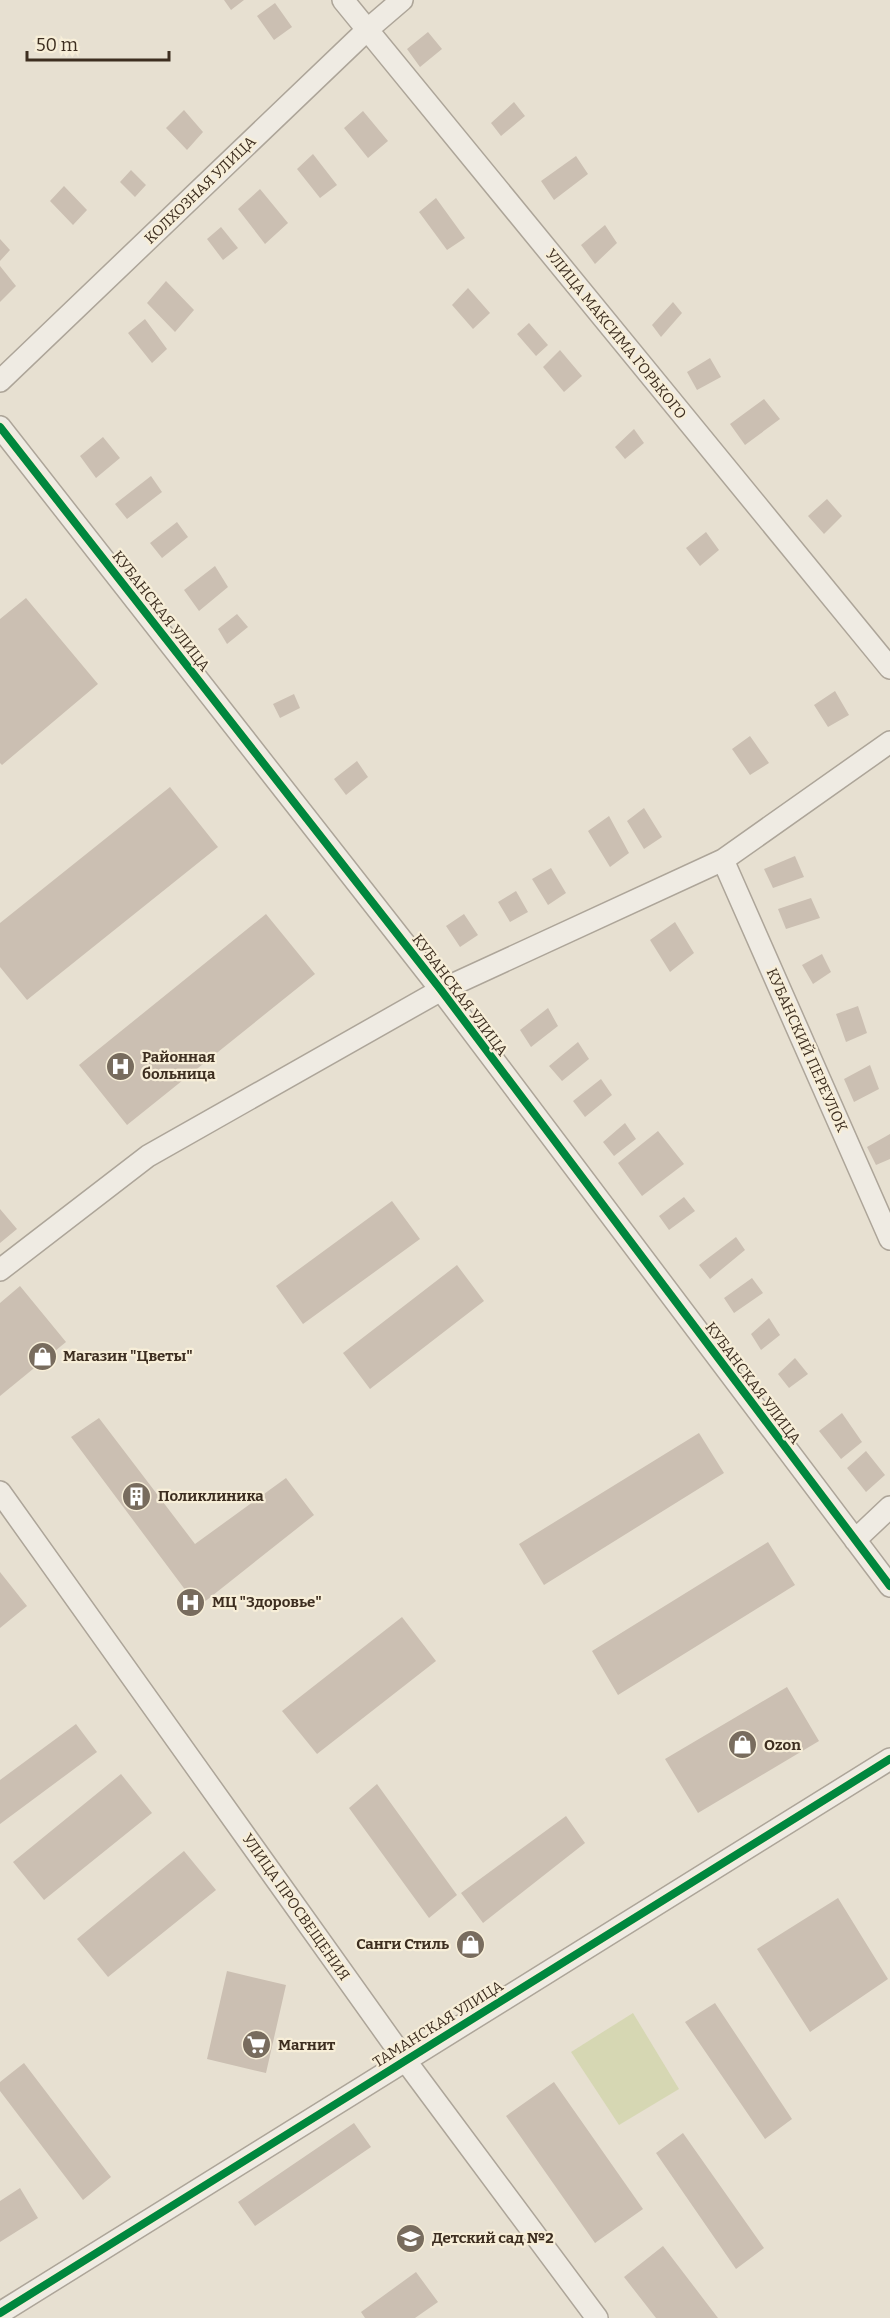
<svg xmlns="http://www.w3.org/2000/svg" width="890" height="2318" font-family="Bitter,serif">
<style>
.grass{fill:#d6d7b3}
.building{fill:#cbbfb2}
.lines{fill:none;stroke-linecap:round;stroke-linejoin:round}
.minor-casing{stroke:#ada599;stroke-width:24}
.minor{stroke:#efebe3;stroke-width:21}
.cycleway-casing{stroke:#f7eed8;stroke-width:11}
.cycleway{stroke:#00873e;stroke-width:8}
.labels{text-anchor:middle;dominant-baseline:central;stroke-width:4.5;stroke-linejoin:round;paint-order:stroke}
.street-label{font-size:15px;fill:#3d2e20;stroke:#f7eed8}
.poi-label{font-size:15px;font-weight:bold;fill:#3d2e20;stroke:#f7eed8;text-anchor:start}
</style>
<rect width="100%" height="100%" fill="#e7e0d1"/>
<path class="grass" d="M633,2013l46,76 -60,36 -48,-73z"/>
<path class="building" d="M224,0h20l-13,10z
M275,3l17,24 -18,13 -17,-24z
M428,32l14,17 -22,18 -13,-18z
M514,102l11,14 -24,20 -10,-13z
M184,110l19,22 -16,18 -21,-22z
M363,111l25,30 -20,17 -24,-30z
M313,154l24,31 -17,13 -23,-29z
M576,156l12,18 -34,26 -13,-19z
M131,170l15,15 -11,12 -15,-15z
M64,186l23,24 -14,15 -23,-24z
M260,189l28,34 -23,21 -27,-35z
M436,198l29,40 -18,12 -28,-38z
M605,225l12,18 -22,21 -14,-19z
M221,227l17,21 -15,12 -16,-21z
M0,239l10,11 -10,11z
M0,266l16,20 -16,16z
M166,281l28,29 -19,22 -28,-29z
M468,288l22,25 -17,16 -21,-24z
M673,302l9,11 -21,24 -9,-12z
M145,319l22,30 -15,14 -24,-30z
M529,323l19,22 -12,11 -19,-22z
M560,350l22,26 -18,16 -21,-25z
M710,358l11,19 -24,13 -10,-18z
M764,399l16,20 -35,26 -15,-21z
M634,429l10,14 -19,16 -10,-12z
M103,437l17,21 -24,20 -16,-22z
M151,476l11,16 -35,27 -12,-15z
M827,499l15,17 -18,18 -16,-18z
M177,522l11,15 -26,21 -12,-15z
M706,532l13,18 -19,16 -14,-18z
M215,566l13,21 -29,24 -15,-21z
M26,598l72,86 -96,81 -2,-2v-144z
M237,614l11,13 -21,17 -9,-15z
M835,691l14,24 -21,12 -14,-22z
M294,694l6,14 -20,10 -7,-14z
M750,736l19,27 -19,12 -18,-26z
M357,761l11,16 -22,18 -12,-16z
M170,787l48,60 -191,153 -27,-33v-44z
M644,808l18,29 -18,12 -17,-28z
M609,816l20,37 -19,14 -22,-36z
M795,856l9,21 -31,11 -9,-19z
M551,868l15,25 -18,12 -16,-26z
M516,891l12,21 -18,10 -12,-20z
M811,898l9,20 -34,11 -8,-20z
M266,914l49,60 -188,151 -48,-60z
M464,914l14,21 -18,12 -14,-21z
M675,922l19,31 -24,19 -20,-32z
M822,954l9,18 -18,12 -11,-19z
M858,1006l9,27 -21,9 -10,-28z
M548,1008l10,18 -27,21 -11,-17z
M578,1042l11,17 -27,22 -13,-15z
M870,1065l9,24 -25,13 -10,-23z
M601,1079l11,16 -27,22 -12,-16z
M625,1123l11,16 -22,17 -11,-14z
M658,1131l26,33 -42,32 -24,-33z
M890,1134v25l-14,6 -9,-18z
M684,1197l11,14 -26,19 -10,-14z
M392,1201l28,38 -117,85 -27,-38z
M0,1209l17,20 -17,14z
M736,1237l9,13 -35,29 -11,-14z
M457,1265l27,36 -114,88 -27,-36z
M752,1278l11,15 -29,20 -10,-15z
M20,1286l46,56 -66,54v-93z
M769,1318l11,17 -19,15 -10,-16z
M795,1358l13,16 -19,14 -11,-14z
M842,1413l20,29 -21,17 -22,-28z
M99,1418l96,126 91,-66 28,37 -116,92 -127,-170z
M699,1433l25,40 -180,112 -25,-41z
M866,1451l19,24 -19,17 -19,-24z
M768,1542l27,43 -177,110 -26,-44z
M0,1572l27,34 -27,22z
M402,1617l34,44 -119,93 -35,-43z
M787,1687l32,54 -121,72 -33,-54z
M76,1724l21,28 -97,72v-44z
M121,1774l31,39 -108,87 -31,-38z
M377,1784l80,111 -28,23 -80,-110z
M566,1816l19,27 -102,80 -22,-30z
M184,1851l32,39 -108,87 -31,-38z
M838,1898l50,81 -78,53 -53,-83z
M227,1971l59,14 -20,88 -59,-14z
M715,2003l77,116 -27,20 -80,-117z
M24,2063l87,114 -28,23 -83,-109v-9z
M554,2082l89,127 -48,34 -89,-127z
M354,2123l17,24 -116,79 -17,-24z
M683,2133l81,115 -28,21 -80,-116z
M20,2188l18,30 -38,24v-41z
M663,2246l55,72h-62l-32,-41z
M416,2272l22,30 -23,16h-50l-4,-6z"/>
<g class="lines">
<defs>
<path id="minor" d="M343,0l547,668
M0,381l367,-351 35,-30
M0,427l441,563 449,596
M723,860l167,379
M0,1270l148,-114 293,-166 282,-130 167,-118
M0,1492l405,568 192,258
M855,1540l35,-33
M0,2313l890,-554"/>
</defs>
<use href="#minor" class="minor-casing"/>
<use href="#minor" class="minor"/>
<defs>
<path id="cycleway" d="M0,427l441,563 449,596
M0,2313l890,-554"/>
</defs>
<use href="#cycleway" class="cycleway-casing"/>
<use href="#cycleway" class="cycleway"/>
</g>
<defs>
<symbol id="hospital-disc" viewBox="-11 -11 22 22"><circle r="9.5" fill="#786c5e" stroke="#f7eed8"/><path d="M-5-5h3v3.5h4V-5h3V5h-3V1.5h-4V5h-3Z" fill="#fff"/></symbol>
<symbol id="shop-disc" viewBox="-11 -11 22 22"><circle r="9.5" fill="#786c5e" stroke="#f7eed8"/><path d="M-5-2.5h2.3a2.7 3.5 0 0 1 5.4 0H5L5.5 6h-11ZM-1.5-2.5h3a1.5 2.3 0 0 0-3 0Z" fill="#fff"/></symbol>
<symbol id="building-disc" viewBox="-11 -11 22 22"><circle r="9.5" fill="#786c5e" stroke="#f7eed8"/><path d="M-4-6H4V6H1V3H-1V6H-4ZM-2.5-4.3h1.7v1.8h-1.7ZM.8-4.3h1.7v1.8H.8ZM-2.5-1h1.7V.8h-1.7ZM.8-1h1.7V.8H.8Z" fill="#fff"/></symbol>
<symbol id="supermarket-disc" viewBox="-11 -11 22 22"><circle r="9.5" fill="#786c5e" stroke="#f7eed8"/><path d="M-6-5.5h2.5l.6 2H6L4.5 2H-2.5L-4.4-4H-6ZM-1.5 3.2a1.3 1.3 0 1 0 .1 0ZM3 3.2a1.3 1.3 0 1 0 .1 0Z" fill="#fff"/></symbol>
<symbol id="school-disc" viewBox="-11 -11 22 22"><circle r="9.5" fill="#786c5e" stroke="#f7eed8"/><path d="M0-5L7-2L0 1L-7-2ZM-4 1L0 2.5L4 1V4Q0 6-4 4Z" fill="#fff"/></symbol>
</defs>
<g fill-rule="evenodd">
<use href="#hospital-disc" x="104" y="1050" width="33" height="33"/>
<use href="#shop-disc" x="26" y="1340" width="33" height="33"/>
<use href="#building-disc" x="120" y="1480" width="33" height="33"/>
<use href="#hospital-disc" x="174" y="1586" width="33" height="33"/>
<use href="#shop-disc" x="726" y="1728" width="33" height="33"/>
<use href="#shop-disc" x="454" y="1928" width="33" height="33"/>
<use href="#supermarket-disc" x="240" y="2028" width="33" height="33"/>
<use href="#school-disc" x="394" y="2222" width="33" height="33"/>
</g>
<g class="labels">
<g class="street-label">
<text transform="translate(200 190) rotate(-44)">КОЛХОЗНАЯ УЛИЦА</text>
<text transform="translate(616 334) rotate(51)">УЛИЦА МАКСИМА ГОРЬКОГО</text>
<text transform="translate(161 611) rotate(52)">КУБАНСКАЯ УЛИЦА</text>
<text transform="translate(460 995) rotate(53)">КУБАНСКАЯ УЛИЦА</text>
<text transform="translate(807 1050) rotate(66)">КУБАНСКИЙ ПЕРЕУЛОК</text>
<text transform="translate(753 1383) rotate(53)">КУБАНСКАЯ УЛИЦА</text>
<text transform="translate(296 1907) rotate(55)">УЛИЦА ПРОСВЕЩЕНИЯ</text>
<text transform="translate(438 2024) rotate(-32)">ТАМАНСКАЯ УЛИЦА</text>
</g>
<g class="poi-label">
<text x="142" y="1057">Районная<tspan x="142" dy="17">больница</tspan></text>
<text x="63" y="1356">Магазин "Цветы"</text>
<text x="158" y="1496">Поликлиника</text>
<text x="212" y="1602">МЦ "Здоровье"</text>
<text x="764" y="1745">Ozon</text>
<text x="449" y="1944" text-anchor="end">Санги Стиль</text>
<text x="278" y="2045">Магнит</text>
<text x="432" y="2238">Детский сад №2</text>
</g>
</g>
<path d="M27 51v9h142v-9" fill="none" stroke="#3d2e20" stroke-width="3"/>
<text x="36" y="51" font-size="18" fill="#3d2e20" stroke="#f7eed8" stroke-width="4.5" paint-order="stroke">50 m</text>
</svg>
